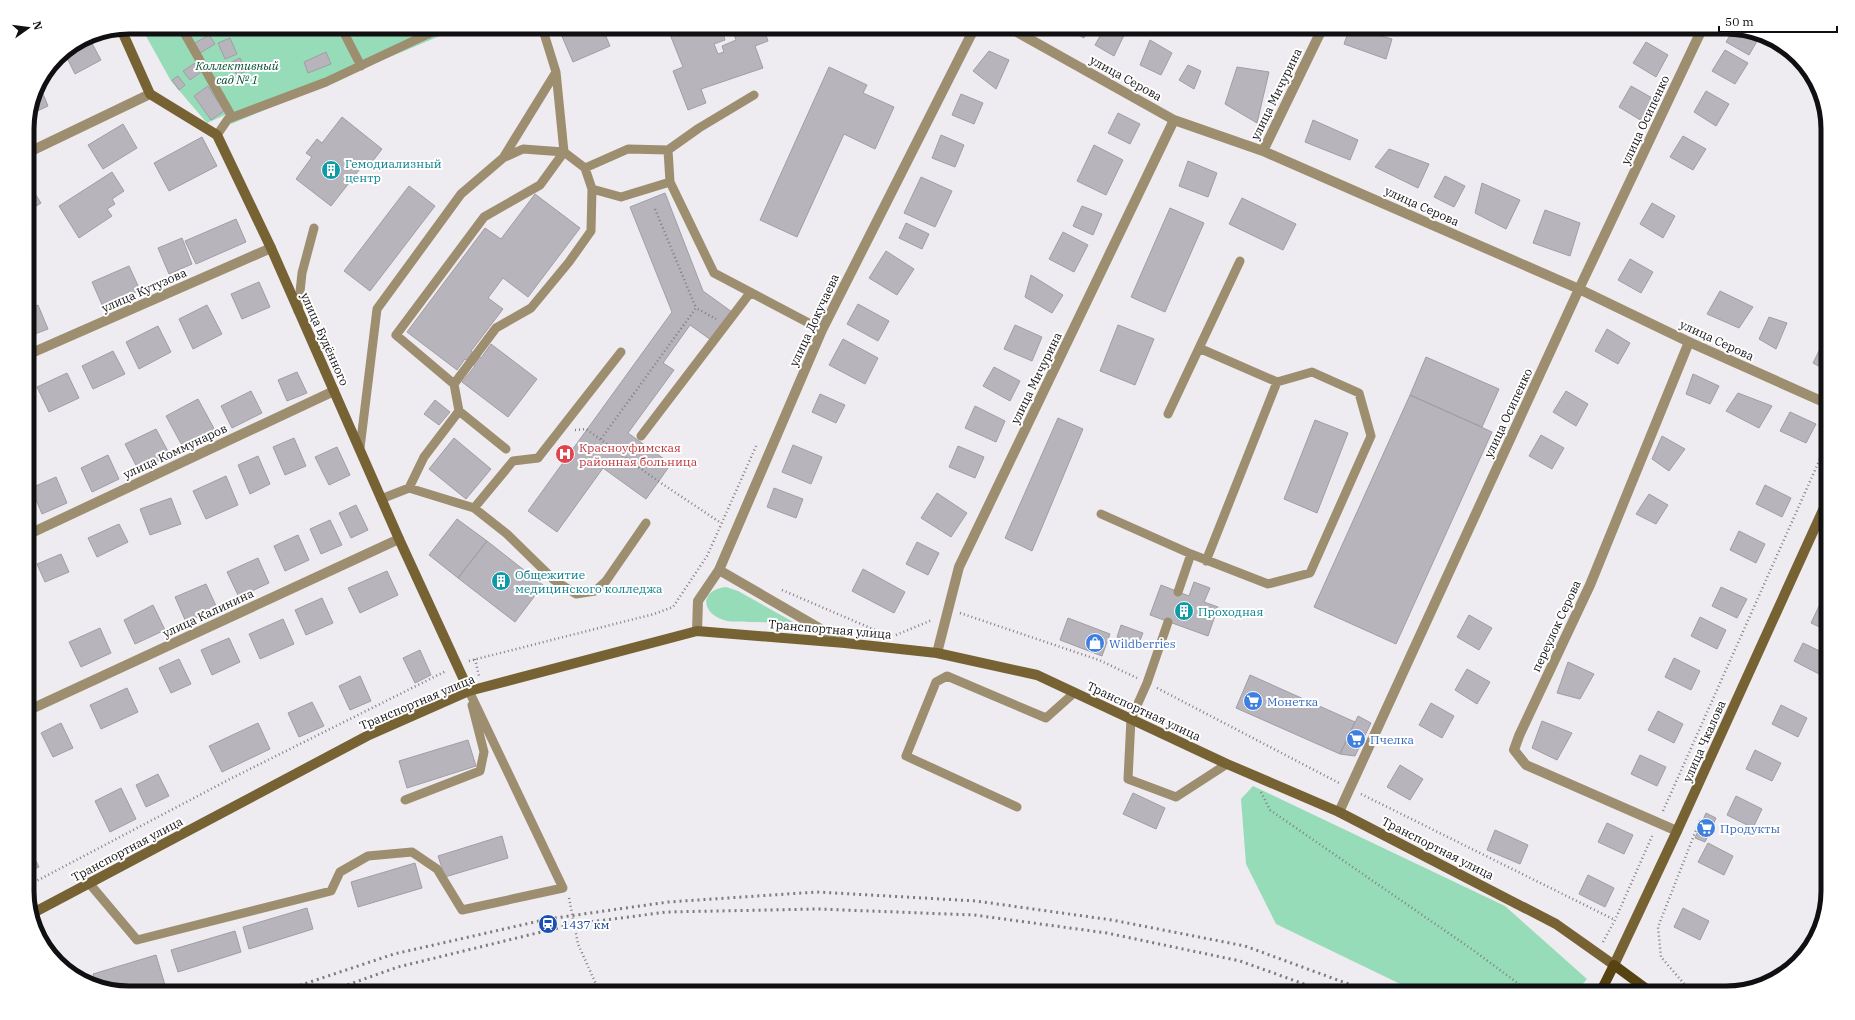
<svg xmlns="http://www.w3.org/2000/svg" width="1855" height="1020" font-family="'IBM Plex Serif',serif">
<style>
.green{fill:#97dcb8}
.building{fill:#b7b5bb;stroke:#a09ea4}
.lines{fill:none;stroke-linecap:round;stroke-linejoin:round}
.path{stroke:#817f83;stroke-width:2.5;stroke-dasharray:1 3;stroke-linecap:butt}
.lane{stroke:#9d8e70;stroke-width:9}
.street{stroke:#9d8e70;stroke-width:10}
.secondary{stroke:#766232;stroke-width:10}
.primary{stroke:#574311;stroke-width:10}
.rail{stroke:#7d7b7f;stroke-width:3;stroke-dasharray:2 4;stroke-linecap:butt}
.labels{text-anchor:middle;dominant-baseline:central;stroke-width:4;stroke-linejoin:round;paint-order:stroke}
.park-label{font-size:12px;font-style:italic;fill:#074e32;stroke:#fff}
.street-label{font-size:12px;fill:#100f11;stroke:#fff}
.culture-label{font-size:12px;fill:#0d838f;stroke:#fff;text-anchor:start}
.health-label{font-size:12px;fill:#be3a42;stroke:#fff;text-anchor:start}
.shop-label{font-size:12px;fill:#366cbe;stroke:#fff;text-anchor:start}
.transit-label{font-size:12px;fill:#164399;stroke:#fff;text-anchor:start}
.rim{fill:none;stroke:#100f11;stroke-width:5}
</style>
<rect width="100%" height="100%" fill="#eeebf1"/>
<path class="green" d="M141,27h320l-230,97 -6,-9 -18,8 -36,-42z
M726,587l12,4 57,32c-16,0 -31,-1 -47,-1 -7,-1 -15,0 -21,-1 -26,-6 -29,-31 -1,-34z
M1253,786l252,120 82,73 -12,14h-156l-143,-69 -30,-60 -5,-65z"/>
<path class="building" d="M349,27h16l1,1 -14,6z
M410,27h16l-13,6z
M558,27h44l8,19 -37,16z
M667,27h65l1,2 -10,4 2,7 -11,4 4,10 6,-2 -2,-6 14,-6 -3,-8 14,-5h16l5,14 -13,5 8,22 -62,21 5,14 -18,7 -15,-39 10,-4z
M1066,27h22l-4,11 -19,-10z
M1105,27h23l-14,29 -19,-11z
M1280,27h24l-5,9z
M1350,27l42,12 -6,20 -42,-15z
M1734,29l26,7 -11,19 -23,-13z
M209,35l6,9 -15,9 -5,-10z
M88,36l13,24 -26,14 -11,-22z
M230,38l7,16 -12,5 -7,-16z
M1150,40l22,13 -11,22 -21,-10z
M1646,42l22,13 -12,22 -23,-14z
M1725,50l23,13 -13,21 -23,-13z
M989,51l20,9 -13,29 -23,-18z
M326,52l5,12 -23,9 -4,-11z
M240,58l6,13 -9,4 -7,-12z
M195,63l6,9 -11,8 -7,-9z
M1188,65l13,6 -7,18 -15,-9z
M829,67l38,18 -4,8 31,14 -19,42 -31,-15 -47,103 -37,-17z
M1237,67l32,5 -12,51 -32,-19z
M178,76l7,9 -6,5 -7,-10z
M39,84l9,22 -19,9 6,-25z
M208,86l16,25 -13,9 -17,-24z
M1631,86l23,13 -12,22 -23,-14z
M1706,91l23,13 -13,22 -22,-14z
M961,94l22,9 -9,21 -22,-9z
M1118,113l22,11 -10,20 -22,-11z
M342,117l40,32 -10,13 -5,-2 -36,46 -35,-27 16,-22 -6,-4 11,-14 5,4z
M1313,120l45,20 -8,20 -45,-18z
M123,124l14,24 -34,21 -15,-24z
M941,135l23,10 -9,22 -23,-9z
M1683,136l23,13 -13,21 -23,-13z
M202,137l15,29 -48,25 -15,-28z
M1094,145l29,15 -17,35 -29,-14z
M1389,149l40,15 -11,24 -43,-21z
M1188,161l29,12 -9,24 -29,-11z
M112,172l12,19 -12,8 3,5 -8,5 5,7 -33,22 -20,-32z
M1445,176l20,10 -11,21 -20,-10z
M921,177l31,14 -17,36 -31,-14z
M27,181l14,22 -14,9z
M1482,183l38,17 -14,29 -31,-16z
M409,186l26,20 -65,85 -26,-20z
M665,193l38,98 29,21 -21,28 -21,-15 -27,38 11,7 -46,63 43,31 -25,35 -43,-31 -46,64 -29,-21 144,-199 -42,-105z
M535,194l45,34 -52,69 -25,-19 -15,20 15,11 -32,42 10,7 10,-14 46,35 -29,38 -46,-35 13,-16 -10,-7 -8,11 -50,-38 78,-104 16,11z
M1242,198l54,26 -13,26 -54,-26z
M1652,203l23,13 -12,22 -23,-14z
M1082,206l20,8 -9,21 -20,-9z
M1170,208l34,15 -39,89 -34,-15z
M1545,210l35,13 -10,33 -37,-13z
M236,219l10,23 -50,22 -11,-23z
M906,223l23,11 -7,15 -23,-11z
M1063,232l25,13 -14,27 -25,-13z
M182,238l10,26 -23,10 -11,-26z
M886,251l28,18 -17,26 -28,-17z
M1630,259l23,13 -12,21 -23,-13z
M129,266l11,24 -37,17 -11,-25z
M1031,275l32,20 -11,18 -27,-16z
M259,282l11,25 -28,12 -11,-25z
M1720,291l33,16 -14,21 -32,-14z
M858,304l31,17 -11,20 -31,-17z
M38,305l10,24 -21,8v-27z
M207,305l15,29 -29,15 -14,-30z
M1769,317l18,6 -11,26 -17,-10z
M1015,325l27,12 -10,24 -28,-12z
M1118,325l36,14 -19,46 -35,-14z
M158,326l13,26 -32,17 -13,-27z
M1607,329l23,14 -12,21 -23,-13z
M843,339l35,19 -13,26 -36,-19z
M1822,345l6,3v23l-15,-8z
M113,351l12,23 -32,15 -11,-23z
M1426,357l73,32 -17,38 -72,-32z
M994,367l26,14 -10,20 -27,-15z
M297,372l10,21 -20,8 -9,-21z
M67,373l12,25 -30,14 -12,-25z
M1693,374l26,12 -9,18 -24,-10z
M251,391l11,22 -30,15 -11,-22z
M1566,391l22,13 -12,22 -23,-14z
M1738,393l34,13 -13,22 -33,-17z
M820,394l25,11 -9,18 -24,-11z
M1410,395l82,37 -96,212 -82,-37z
M198,399l19,35 -32,17 -19,-35z
M435,400l15,12 -11,13 -15,-11z
M975,406l30,15 -9,21 -31,-14z
M1790,412l26,12 -10,19 -26,-12z
M1058,418l25,11 -51,122 -27,-13z
M1315,420l33,13 -31,80 -33,-14z
M156,429l15,28 -31,16 -15,-29z
M1541,435l23,13 -12,21 -23,-13z
M1662,436l23,13 -16,22 -17,-12z
M294,438l12,28 -21,9 -12,-28z
M454,438l37,31 -25,30 -37,-30z
M793,445l29,12 -11,27 -29,-12z
M958,446l26,11 -9,21 -26,-11z
M337,447l13,28 -21,10 -14,-28z
M108,455l11,24 -27,13 -11,-24z
M258,456l12,28 -20,10 -12,-29z
M226,476l12,29 -32,14 -13,-28z
M56,477l11,26 -25,11 -11,-26z
M1765,485l26,13 -9,19 -26,-13z
M774,488l29,11 -7,19 -29,-11z
M937,493l30,20 -16,24 -30,-19z
M1649,494l19,11 -12,19 -20,-10z
M171,498l10,26 -31,11 -10,-26z
M356,505l12,25 -17,8 -12,-25z
M457,519l30,22 -29,37 -29,-23z
M330,520l12,25 -21,9 -11,-25z
M119,524l9,18 -31,15 -9,-19z
M1739,531l26,13 -9,19 -26,-13z
M298,535l11,25 -24,11 -11,-25z
M487,541l56,44 -28,37 -57,-44z
M917,542l22,11 -11,22 -22,-11z
M61,554l8,18 -24,10 -8,-18z
M258,558l11,25 -30,14 -12,-25z
M863,569l42,23 -11,21 -42,-22z
M387,571l11,24 -38,18 -12,-25z
M1194,582l16,6 -6,14 14,5 -10,29 -58,-21 11,-30 28,11z
M206,584l11,24 -31,14 -11,-25z
M1721,587l26,12 -10,19 -25,-12z
M322,598l11,25 -27,12 -11,-25z
M1820,604l8,3v24l-17,-8z
M153,605l12,25 -30,14 -11,-24z
M1469,615l23,13 -13,22 -22,-13z
M1700,617l26,13 -9,19 -26,-13z
M1068,618l42,16 -8,22 -42,-16z
M283,619l11,25 -34,15 -11,-25z
M1121,625l22,8 -5,12 -21,-8z
M100,628l11,25 -30,14 -12,-25z
M229,638l11,24 -28,13 -11,-25z
M1803,643l25,12 -9,19 -25,-13z
M420,650l11,25 -16,8 -12,-25z
M1674,658l26,13 -9,19 -26,-13z
M179,659l12,25 -20,9 -12,-25z
M1568,662l26,12 -14,25 -23,-6z
M1467,669l23,13 -13,22 -22,-14z
M1250,675l105,47 -15,32 -104,-46z
M360,676l11,25 -21,9 -11,-24z
M127,688l11,24 -37,17 -11,-24z
M312,702l12,24 -25,11 -11,-24z
M1431,703l23,13 -12,22 -23,-13z
M1781,705l26,13 -9,19 -26,-13z
M1658,711l25,13 -9,19 -26,-13z
M1358,716l13,7 -16,33 -15,-2z
M1542,721l30,12 -15,27 -25,-12z
M61,723l12,25 -20,9 -12,-24z
M258,723l12,26 -48,23 -13,-26z
M468,740l8,26 -69,22 -8,-27z
M1755,750l26,13 -9,18 -26,-12z
M1640,755l26,12 -9,19 -26,-12z
M1400,765l23,14 -13,21 -23,-13z
M158,774l11,22 -23,11 -10,-22z
M121,788l15,31 -26,13 -15,-31z
M1133,793l32,15 -9,21 -33,-15z
M1736,796l26,13 -9,19 -26,-13z
M1706,813l10,5 -11,24 -10,-4z
M1607,823l26,12 -9,19 -26,-12z
M1495,830l33,15 -8,19 -33,-14z
M502,836l6,22 -63,19 -7,-21z
M27,843l12,24 -12,5z
M1708,843l25,13 -9,19 -26,-13z
M415,863l7,25 -64,19 -7,-25z
M1588,875l26,13 -9,19 -26,-13z
M307,908l6,21 -64,20 -6,-22z
M1683,908l26,13 -9,19 -26,-13z
M235,931l6,21 -63,20 -7,-22z
M156,955l9,30 -25,8h-11l-33,-9 -3,-10z"/>
<g class="lines">
<path class="path" d="M655,209l41,99
M575,430l11,-1 72,52 63,42
M601,439l95,-131 20,11
M782,590l100,43
M960,613l139,47 38,18
M896,635l36,-15
M475,659l4,17
M469,661l185,-47 19,-7 34,-51 50,-112
M1157,688l182,95
M1261,792l9,18 203,140 58,43
M1361,794l254,126
M1663,811l165,-370
M27,886l203,-107 216,-108
M569,898l9,46 22,49
M1603,942l12,-22 38,-86
M1692,993l-31,-36 -3,-30 42,-107"/>
<path class="lane" d="M181,27l51,90
M341,27l20,39
M217,135l11,-16 98,-37 117,-55
M668,150l2,32
M503,158l53,-86 -14,-45
M585,168l43,-19 40,1 31,-22 55,-33
M592,189l29,8 49,-15 44,91 108,57
M298,311l4,-38 12,-45
M454,384l-58,-49 88,-118 56,-32 24,-33 -8,-80
M459,411l47,38
M1168,414l72,-153
M641,436l109,-143
M360,448l17,-139 84,-115 42,-36 20,-9 41,3 21,16 7,21 -1,42 -22,31 -38,46 -35,20 -42,56 5,27 -35,46 -15,31
M381,499l28,-11 65,20 33,26 47,46 22,14 19,-3 11,-10 40,-58
M474,508l39,-47 25,-3 83,-106
M1101,514l90,40 77,30 42,-11 61,-137 -12,-43 -47,-21 -35,10 -78,-34
M1206,561l71,-179
M1178,592l13,-38
M1168,622l-21,61 -16,36 -3,60 48,18 51,-33
M405,800l75,-29 4,-19 -12,-47
M1017,807l-111,-51 30,-74 11,-6 99,42 28,-25
M89,883l48,57 194,-49 9,-19 28,-16 44,-4 25,17 25,41 101,-22 -94,-197"/>
<path class="street" d="M1008,27l166,93 89,31 316,138 110,53 139,62
M1263,151l60,-124
M27,153l123,-59
M27,355l244,-107
M27,535l307,-144
M719,570l126,73
M697,631l1,-30 21,-31 103,-240 153,-303
M937,653l22,-86 215,-447
M27,711l372,-172
M1339,812l240,-523 124,-262
M1677,831l-151,-66 -12,-15 5,-14 71,-151 99,-243"/>
<path class="secondary" d="M121,29l29,65 67,41 54,113 128,291 70,152
M33,913l334,-177 102,-45 228,-60 148,12 92,10 100,22 190,89 112,48 217,112 58,41 63,-134 151,-332"/>
<path class="primary" d="M1600,993l14,-28 38,28"/>
<path class="rail" d="M277,993l117,-39 154,-35 120,-17 149,-10 159,9 136,19 133,26 128,47
M325,993l73,-26 176,-43 93,-12 151,-3 156,6 133,18 133,28 89,32"/>
</g>
<defs>
<symbol id="building-disc" viewBox="-11 -11 22 22"><circle r="9.5" fill="#0f9aa8" stroke="#fff"/><path d="M-4-6H4V6H1V3H-1V6H-4ZM-2.5-4.3h1.7v1.8h-1.7ZM.8-4.3h1.7v1.8H.8ZM-2.5-1h1.7V.8h-1.7ZM.8-1h1.7V.8H.8Z" fill="#fff"/></symbol>
<symbol id="hospital-disc" viewBox="-11 -11 22 22"><circle r="9.5" fill="#e0444e" stroke="#fff"/><path d="M-5-5h3v3.5h4V-5h3V5h-3V1.5h-4V5h-3Z" fill="#fff"/></symbol>
<symbol id="shop-disc" viewBox="-11 -11 22 22"><circle r="9.5" fill="#3f7fe0" stroke="#fff"/><path d="M-5-2.5h2.3a2.7 3.5 0 0 1 5.4 0H5L5.5 6h-11ZM-1.5-2.5h3a1.5 2.3 0 0 0-3 0Z" fill="#fff"/></symbol>
<symbol id="supermarket-disc" viewBox="-11 -11 22 22"><circle r="9.5" fill="#3f7fe0" stroke="#fff"/><path d="M-6-5.5h2.5l.6 2H6L4.5 2H-2.5L-4.4-4H-6ZM-1.5 3.2a1.3 1.3 0 1 0 .1 0ZM3 3.2a1.3 1.3 0 1 0 .1 0Z" fill="#fff"/></symbol>
<symbol id="station-disc" viewBox="-11 -11 22 22"><circle r="9.5" fill="#1a4fb4" stroke="#fff"/><path d="M-3-6H3Q5-6 5-4V2Q5 4 3 4L4.5 6H3L1.5 4h-3L-3 6H-4.5L-3 4Q-5 4-5 2V-4Q-5-6-3-6ZM-3.5-4v3h7v-3ZM-3.5 1v1.5H-2V1ZM2 1v1.5H3.5V1Z" fill="#fff"/></symbol>
</defs>
<g fill-rule="evenodd">
<use href="#building-disc" x="320" y="159" width="22" height="22"/>
<use href="#hospital-disc" x="554" y="443" width="22" height="22"/>
<use href="#building-disc" x="490" y="570" width="22" height="22"/>
<use href="#building-disc" x="1173" y="600" width="22" height="22"/>
<use href="#shop-disc" x="1084" y="632" width="22" height="22"/>
<use href="#supermarket-disc" x="1242" y="690" width="22" height="22"/>
<use href="#supermarket-disc" x="1345" y="728" width="22" height="22"/>
<use href="#supermarket-disc" x="1695" y="817" width="22" height="22"/>
<use href="#station-disc" x="537" y="913" width="22" height="22"/>
</g>
<g class="labels">
<g class="park-label">
<text x="237" y="65">Коллективный<tspan x="237" dy="14">сад № 1</tspan></text>
</g>
<g class="street-label">
<text transform="translate(1126 78) rotate(29)">улица Серова</text>
<text transform="translate(1276 94) rotate(-64)">улица Мичурина</text>
<text transform="translate(1645 120) rotate(-65)">улица Осипенко</text>
<text transform="translate(1422 206) rotate(24)">улица Серова</text>
<text transform="translate(144 290) rotate(-24)">улица Кутузова</text>
<text transform="translate(814 320) rotate(-65)">улица Докучаева</text>
<text transform="translate(325 339) rotate(66)">улица Будённого</text>
<text transform="translate(1717 340) rotate(25)">улица Серова</text>
<text transform="translate(1036 378) rotate(-64)">улица Мичурина</text>
<text transform="translate(1508 413) rotate(-65)">улица Осипенко</text>
<text transform="translate(175 451) rotate(-25)">улица Коммунаров</text>
<text transform="translate(208 613) rotate(-25)">улица Калинина</text>
<text transform="translate(1556 626) rotate(-65)">переулок Серова</text>
<text transform="translate(830 629) rotate(5)">Транспортная улица</text>
<text transform="translate(417 702) rotate(-23)">Транспортная улица</text>
<text transform="translate(1144 711) rotate(25)">Транспортная улица</text>
<text transform="translate(1704 741) rotate(-66)">улица Чкалова</text>
<text transform="translate(1438 848) rotate(27)">Транспортная улица</text>
<text transform="translate(127 849) rotate(-28)">Транспортная улица</text>
</g>
<g class="culture-label">
<text x="345" y="163">Гемодиализный<tspan x="345" dy="14">центр</tspan></text>
<text x="515" y="574">Общежитие<tspan x="515" dy="14">медицинского колледжа</tspan></text>
<text x="1198" y="611">Проходная</text>
</g>
<g class="health-label">
<text x="579" y="447">Красноуфимская<tspan x="579" dy="14">районная больница</tspan></text>
</g>
<g class="shop-label">
<text x="1109" y="643">Wildberries</text>
<text x="1267" y="701">Монетка</text>
<text x="1370" y="739">Пчелка</text>
<text x="1720" y="828">Продукты</text>
</g>
<g class="transit-label">
<text x="562" y="924">1437 км</text>
</g>
</g>
<path d="M0 0H1855V1020H0ZM129 34H1726A95 95 0 0 1 1821 129V891A95 95 0 0 1 1726 986H129A95 95 0 0 1 34 891V129A95 95 0 0 1 129 34Z" fill="#fff" fill-rule="evenodd"/>
<path class="rim" d="M129 34H1726A95 95 0 0 1 1821 129V891A95 95 0 0 1 1726 986H129A95 95 0 0 1 34 891V129A95 95 0 0 1 129 34Z"/>
<g transform="translate(28 28) rotate(76)" stroke="#ffffff" stroke-width="3" paint-order="stroke">
<path d="M0-3L7 15L0 10L-7 15Z" fill="#100f11"/>
<text y="-6" font-size="11" font-weight="bold" text-anchor="middle" fill="#100f11">N</text>
</g>
<path d="M1719 26v6h118v-6" fill="none" stroke="#100f11" stroke-width="2"/>
<text x="1725" y="26" font-size="12" fill="#100f11" stroke="#ffffff" stroke-width="3" paint-order="stroke">50 m</text>
</svg>
